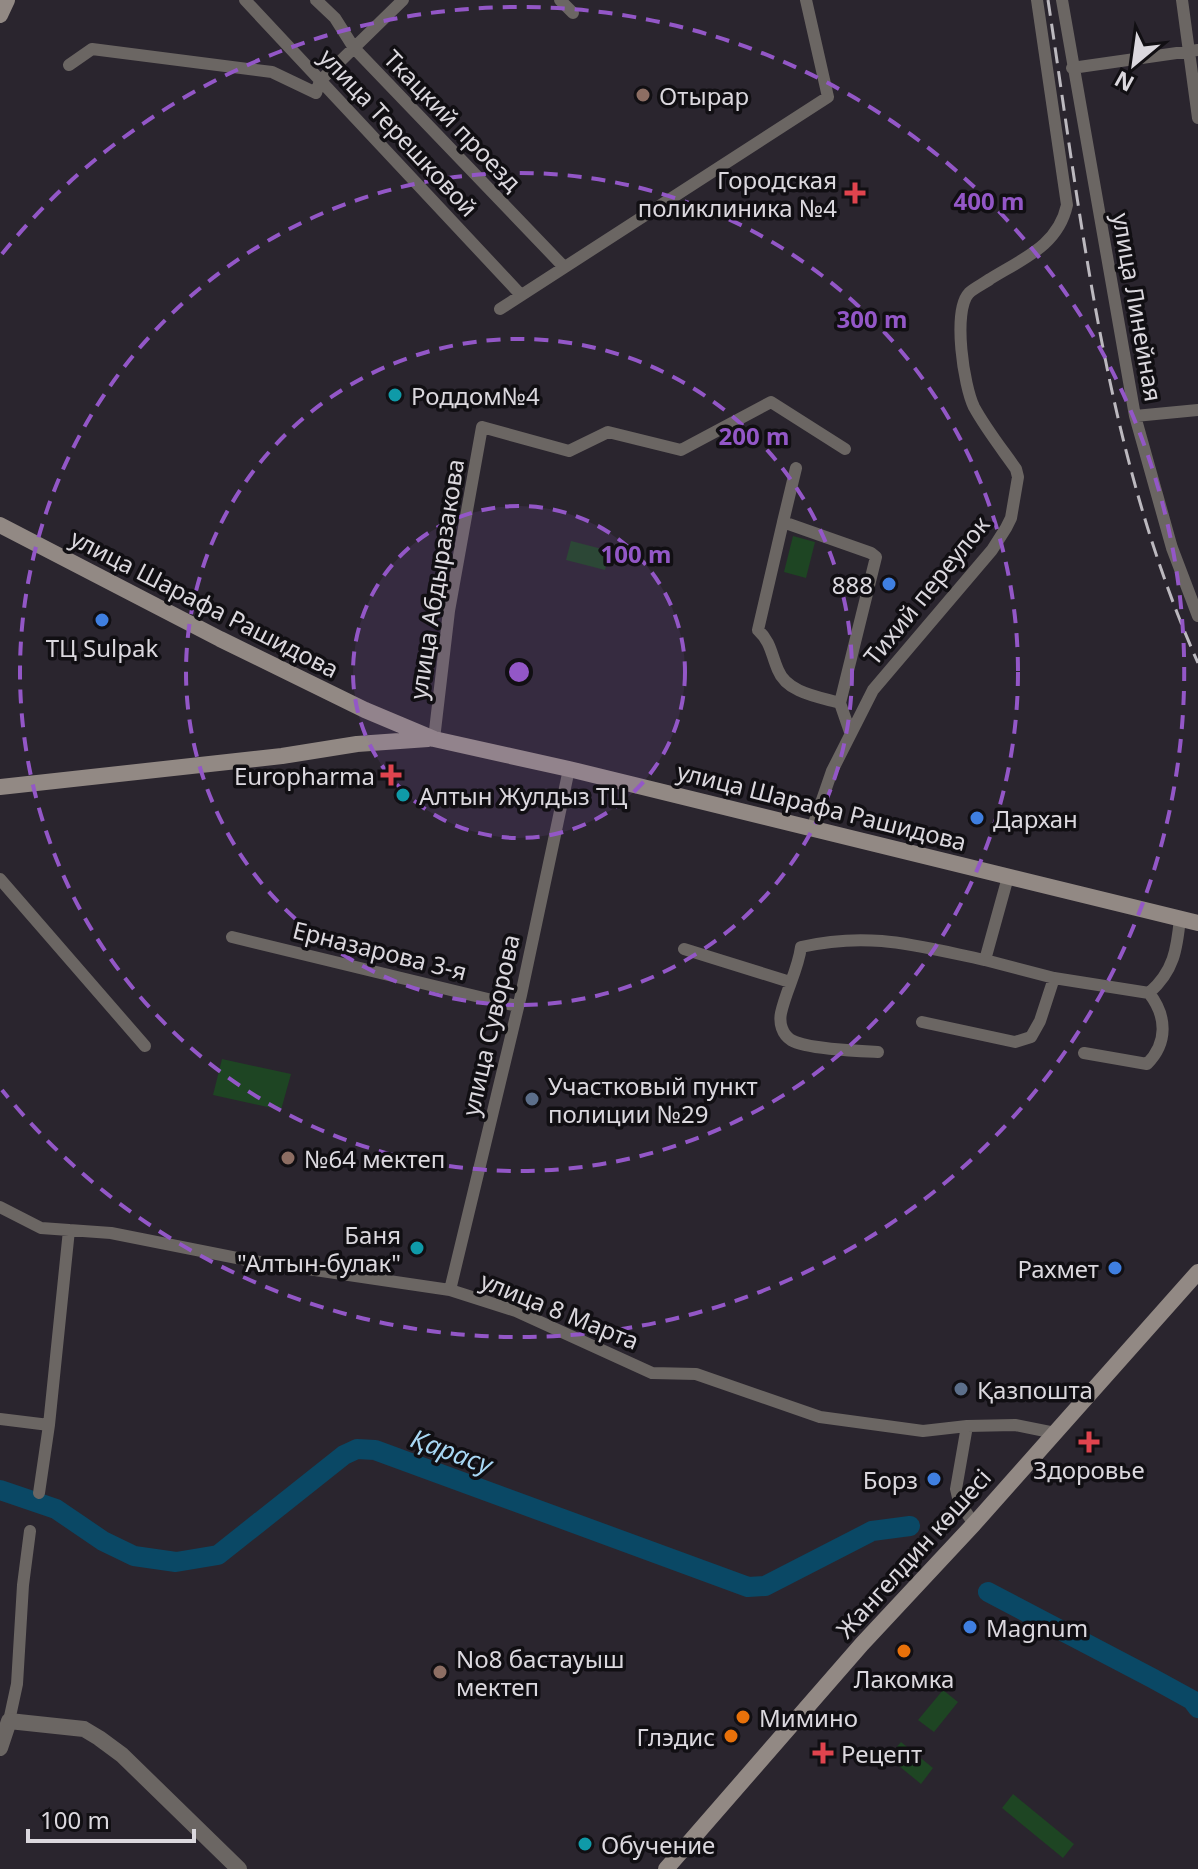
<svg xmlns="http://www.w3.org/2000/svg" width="1198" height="1869" font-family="'Noto Sans',sans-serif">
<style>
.green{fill:#1e4523}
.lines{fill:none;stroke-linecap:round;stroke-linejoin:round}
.river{stroke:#0a4865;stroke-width:20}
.minor{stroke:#6b6663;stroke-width:12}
.tertiary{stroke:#6b6663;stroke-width:16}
.secondary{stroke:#928984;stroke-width:16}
.rail{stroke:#bcb9bf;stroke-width:3;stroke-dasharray:16 8;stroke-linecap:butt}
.ring{fill:none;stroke:#9357c7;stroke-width:4;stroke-dasharray:14 10}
.education-dot{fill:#8d6e63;stroke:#110f13;stroke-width:3}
.health-dot{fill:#e0444e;stroke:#110f13;stroke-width:3}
.culture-dot{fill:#0f9aa8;stroke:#110f13;stroke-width:3}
.shop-dot{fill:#3f7fe0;stroke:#110f13;stroke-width:3}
.service-dot{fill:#5c6f8a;stroke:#110f13;stroke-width:3}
.food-dot{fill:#e8710a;stroke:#110f13;stroke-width:3}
.labels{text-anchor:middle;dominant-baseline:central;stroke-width:7;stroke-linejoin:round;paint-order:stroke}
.poi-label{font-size:24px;fill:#dbd8de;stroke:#110f13;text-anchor:start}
.street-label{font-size:24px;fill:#dbd8de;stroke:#110f13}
.water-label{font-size:26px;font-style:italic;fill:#a8d7f4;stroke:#110f13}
.centre{fill:#9357c7;stroke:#110f13;stroke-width:4}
.ring-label{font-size:24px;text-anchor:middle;font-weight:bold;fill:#9357c7;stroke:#110f13;stroke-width:7;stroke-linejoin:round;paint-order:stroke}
</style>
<rect width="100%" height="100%" fill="#2a252e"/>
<path class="green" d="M793,536l22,6 -9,36 -22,-6z
M571,541l39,10 -5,19 -39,-10z
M222,1059l69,15 -10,36 -68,-15z
M943,1690l15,12 -24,30 -16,-12z
M901,1742l32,26 -12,16 -33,-27z
M1013,1794l61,50 -11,14 -61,-50z"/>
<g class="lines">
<path class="river" d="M0,1490l56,19 47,32 31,15 42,6 42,-7 126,-100 13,-6 18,1 373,137 17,-1 107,-55 38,-5
M988,1592l164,86 40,22 6,8"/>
<path class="minor" d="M245,0l276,295
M316,0l19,18 19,30 210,219
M560,0l13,13
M1062,0l73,416 37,132 26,68
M1182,0l16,118
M69,65l23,-16 180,23 44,21 4,-12 83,-81
M1072,68l126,-18
M500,309l328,-212 -22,-97
M1135,416l63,-6
M796,468l-13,54 88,31 5,4 -36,146 10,29
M783,522l-25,108c13,12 13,24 20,40 9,23 41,27 62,33
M434,739l15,-128 33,-184 87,24 39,-19 73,18 90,-48 74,47
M812,829l20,-58 41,-81 119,-140 14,-22 5,-10 7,-41 -2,-8c-14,-20 -30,-40 -42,-62 -10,-20 -22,-96 -5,-114 5,-5 14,-9 21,-14 32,-20 68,-33 77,-74l-30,-205
M1008,877l-23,83 69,18 95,15c25,-22 28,-44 31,-75
M0,879l145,167
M232,937l285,69
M684,949l106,33
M922,1022l93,20 16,-5 9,-16 14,-43
M878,1052c-20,-1 -72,-3 -87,-12 -9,-6 -12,-17 -10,-27 5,-23 17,-43 20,-66 70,-16 116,-1 184,13
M1084,1053l63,11c21,-21 20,-48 2,-71
M0,1207l41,21 70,5 136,27 203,30 66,21 136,62 44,1 124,43 103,14 44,-5 48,-1 40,8
M450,1290l71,-295 48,-226
M0,1419l49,6
M967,1426l-11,63 3,13 15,22
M39,1493l10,-68 20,-195
M9,1721l8,-37 6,-99 7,-54"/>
<path class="tertiary" d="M0,1748l9,-27 75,8 15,9 23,17 117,114"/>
<path class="secondary" d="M0,15l7,-15
M0,525l220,114 145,71 69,29 135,30 629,154
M0,787l282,-31 75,-12 71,-5
M666,1869l196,-225 112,-120 224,-252"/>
<path class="rail" d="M1048,0c34,224 57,454 150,663"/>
</g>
<circle cx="519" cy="672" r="166" fill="#9357c7" fill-opacity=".12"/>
<g class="ring">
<circle cx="519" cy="672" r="166"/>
<circle cx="519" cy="672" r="333"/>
<circle cx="519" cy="672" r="499"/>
<path d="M2 254A665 665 0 1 1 2 1090"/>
</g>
<g class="education-dot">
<circle cx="643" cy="95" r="8"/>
<circle cx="288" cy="1158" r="8"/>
<circle cx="440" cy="1672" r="8"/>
</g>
<g class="health-dot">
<path d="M851 181h8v8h8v8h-8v8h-8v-8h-8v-8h8z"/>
<path d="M387 763h8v8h8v8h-8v8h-8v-8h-8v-8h8z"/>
<path d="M1085 1430h8v8h8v8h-8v8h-8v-8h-8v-8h8z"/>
<path d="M819 1741h8v8h8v8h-8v8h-8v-8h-8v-8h8z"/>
</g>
<g class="culture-dot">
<circle cx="395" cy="395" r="8"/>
<circle cx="403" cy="795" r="8"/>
<circle cx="417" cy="1248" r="8"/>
<circle cx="585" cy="1844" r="8"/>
</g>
<g class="shop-dot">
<circle cx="889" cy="584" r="8"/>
<circle cx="102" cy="620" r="8"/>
<circle cx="977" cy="818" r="8"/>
<circle cx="1115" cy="1268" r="8"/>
<circle cx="934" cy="1479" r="8"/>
<circle cx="970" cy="1627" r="8"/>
</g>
<g class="service-dot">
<circle cx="532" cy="1099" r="8"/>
<circle cx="961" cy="1389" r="8"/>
</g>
<g class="food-dot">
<circle cx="904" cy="1651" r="8"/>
<circle cx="743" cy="1717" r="8"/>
<circle cx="731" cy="1736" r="8"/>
</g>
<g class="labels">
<g class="poi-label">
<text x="659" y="95">Отырар</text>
<text x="837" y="179" text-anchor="end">Городская<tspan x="837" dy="28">поликлиника №4</tspan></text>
<text x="411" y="395">Роддом№4</text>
<text x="873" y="584" text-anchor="end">888</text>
<text x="102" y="647" text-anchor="middle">ТЦ Sulpak</text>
<text x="375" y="775" text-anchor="end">Europharma</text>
<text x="419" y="795">Алтын Жулдыз ТЦ</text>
<text x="993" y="818">Дархан</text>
<text x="548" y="1085">Участковый пункт<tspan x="548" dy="28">полиции №29</tspan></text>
<text x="304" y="1158">№64 мектеп</text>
<text x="401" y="1234" text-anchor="end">Баня<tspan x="401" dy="28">"Алтын-булак"</tspan></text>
<text x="1099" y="1268" text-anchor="end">Рахмет</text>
<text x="977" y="1389">Қазпошта</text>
<text x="1089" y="1469" text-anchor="middle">Здоровье</text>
<text x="918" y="1479" text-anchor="end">Борз</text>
<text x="986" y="1627">Magnum</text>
<text x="456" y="1658">No8 бастауыш<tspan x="456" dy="28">мектеп</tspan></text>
<text x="904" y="1678" text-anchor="middle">Лакомка</text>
<text x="759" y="1717">Мимино</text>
<text x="715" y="1736" text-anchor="end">Глэдис</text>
<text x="841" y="1753">Рецепт</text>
<text x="601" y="1844">Обучение</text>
</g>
<g class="street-label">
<text transform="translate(453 120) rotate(46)">Ткацкий проезд</text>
<text transform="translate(399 132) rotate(47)">улица Терешковой</text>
<text transform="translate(1138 307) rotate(80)">улица Линейная</text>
<text transform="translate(436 579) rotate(-81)">улица Абдыразакова</text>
<text transform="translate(926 590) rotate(-51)">Тихий переулок</text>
<text transform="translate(205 603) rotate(27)">улица Шарафа Рашидова</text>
<text transform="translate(822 806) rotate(14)">улица Шарафа Рашидова</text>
<text transform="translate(380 950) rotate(14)">Ерназарова 3-я</text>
<text transform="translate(490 1025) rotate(-77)">улица Суворова</text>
<text transform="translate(560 1310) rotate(22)">улица 8 Марта</text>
<text transform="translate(913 1553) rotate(-48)">Жангелдин көшесі</text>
</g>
<g class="water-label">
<text transform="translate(452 1451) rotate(20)">Қарасу</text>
</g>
</g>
<circle cx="519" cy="672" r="12" class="centre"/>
<g class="ring-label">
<text x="989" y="210">400 m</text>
<text x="872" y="328">300 m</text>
<text x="754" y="445">200 m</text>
<text x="636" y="563">100 m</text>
</g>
<g transform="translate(1134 64) rotate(209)" stroke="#110f13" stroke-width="6" paint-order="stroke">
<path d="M0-6L14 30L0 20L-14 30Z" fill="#dbd8de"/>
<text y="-12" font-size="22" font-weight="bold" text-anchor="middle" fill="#dbd8de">N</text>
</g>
<path d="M28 1829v12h166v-12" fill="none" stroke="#dbd8de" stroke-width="4"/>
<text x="40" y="1829" font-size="24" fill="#dbd8de" stroke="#110f13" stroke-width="6" paint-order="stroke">100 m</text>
</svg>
